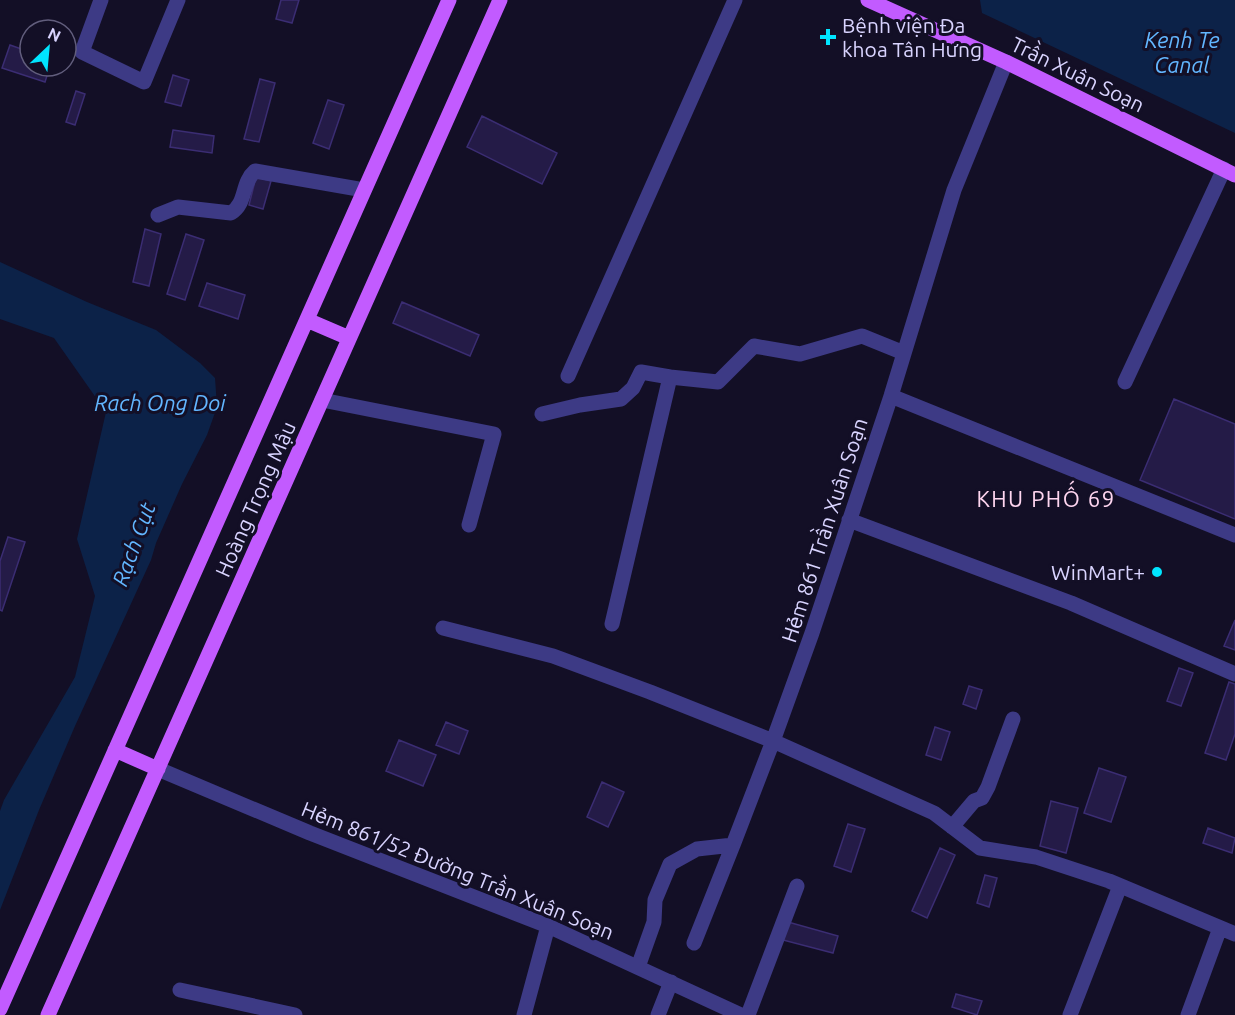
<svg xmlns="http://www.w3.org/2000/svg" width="1235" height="1015" font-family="Ubuntu,sans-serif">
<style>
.water{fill:#0c2248}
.building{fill:#241b47;stroke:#3b2d73;stroke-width:1.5}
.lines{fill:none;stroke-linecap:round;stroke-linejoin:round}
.minor{stroke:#3d3a85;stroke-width:15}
.major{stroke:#c25bff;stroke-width:15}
.poi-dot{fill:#00e5ff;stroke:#130f26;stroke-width:2}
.labels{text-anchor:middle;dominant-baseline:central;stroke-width:6;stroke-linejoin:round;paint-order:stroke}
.poi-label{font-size:21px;fill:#d9d4ff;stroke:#130f26;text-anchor:start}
.street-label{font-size:21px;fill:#d9d4ff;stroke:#130f26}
.water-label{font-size:22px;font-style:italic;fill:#62b6ff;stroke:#130f26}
.neighbourhood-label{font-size:22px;letter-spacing:1.5px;fill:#ffd6f0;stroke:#130f26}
</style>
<rect width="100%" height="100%" fill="#130f26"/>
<path class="water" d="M980,0h255v133l-253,-120z
M0,262l87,40 69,28 44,33 15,15 2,29 -10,28 -25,49 -26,59 -5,17 -76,166 -36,84 -39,100v-99l4,-11 71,-123 20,-81 -18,-57 29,-127 -52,-74 -54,-19z"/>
<path class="building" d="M281,0h18l-7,23 -16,-4z
M10,45l20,7v14h20l-5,16 -43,-14z
M173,75l16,5 -8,26 -16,-4z
M260,79l15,4 -16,59 -15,-3z
M76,91l9,3 -10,31 -9,-3z
M328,100l16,5 -15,44 -16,-6z
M482,116l75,37 -15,31 -75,-37z
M173,130l41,6 -2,17 -42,-6z
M256,177l15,4 -8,28 -14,-4z
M145,229l16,5 -12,52 -16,-4z
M186,234l18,6 -19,60 -18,-6z
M207,283l38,12 -7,24 -39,-13z
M402,302l77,33 -9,21 -77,-33z
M1174,399l61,25v95l-95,-39z
M8,537l17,5 -23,69 -2,-1v-49z
M1235,620v30l-11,-4z
M1179,668l14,5 -12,33 -14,-5z
M1229,682l6,2v50l-9,26 -21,-7z
M969,686l13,4 -6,19 -13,-5z
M446,722l22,9 -9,23 -23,-9z
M935,727l15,5 -9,28 -15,-5z
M399,740l37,15 -13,31 -37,-15z
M1099,768l27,9 -15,45 -27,-9z
M602,782l22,10 -16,35 -21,-10z
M1051,801l27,7 -12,45 -26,-7z
M848,824l17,5 -14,43 -17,-6z
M1208,828l27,10 -3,15 -29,-10z
M940,848l15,7 -28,63 -15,-7z
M985,875l12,3 -8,29 -12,-4z
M788,922l50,14 -5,17 -50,-13z
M956,994l26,7 -5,14 -25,-8z"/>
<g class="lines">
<path class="minor" d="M101,0l-19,52 62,30 34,-82
M158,215l20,-8 53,6c16,-10 10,-30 24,-42l109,19
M568,376l167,-376
M1125,382l99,-213
M891,396l344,139
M322,400l172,34 -25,91
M542,414l38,-9 41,-6 12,-11 8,-16 29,5
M849,520l222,83 164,71
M612,624l58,-247 48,5 36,-36 46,8 62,-18 42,17
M443,628l110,28 97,36 123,49 161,72 46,35 56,9 73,24 126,53
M158,769l152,64 238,93 193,89
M952,827l22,-26 8,-3 6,-11 25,-68
M694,943l39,-98
M638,967l16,-45 1,-22 15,-36 27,-15 36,-4 40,-104 39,-108 79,-237 63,-206 52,-128
M180,990l115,25
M524,1015l24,-89
M658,1015l13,-33
M748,1015l49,-129
M1070,1015l50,-129
M1188,1015l32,-87"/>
<path class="major" d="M868,0l138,62 229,113
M307,320l42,18
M115,750l43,19
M0,1009l449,-1009
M48,1015l452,-1015"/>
</g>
<g class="poi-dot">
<path d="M825 28h6v6h6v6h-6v6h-6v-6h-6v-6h6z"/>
<circle cx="1157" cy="572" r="6"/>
</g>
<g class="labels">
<g class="poi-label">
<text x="842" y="25">Bệnh viện Đa<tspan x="842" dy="24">khoa Tân Hưng</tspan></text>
<text x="1145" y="572" text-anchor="end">WinMart+</text>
</g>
<g class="street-label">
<text transform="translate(1078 74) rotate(26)">Trần Xuân Soạn</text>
<text transform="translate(255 499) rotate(-66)">Hoàng Trọng Mậu</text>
<text transform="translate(824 530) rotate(-72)">Hẻm 861 Trần Xuân Soạn</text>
<text transform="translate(458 870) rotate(22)">Hẻm 861/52 Đường Trần Xuân Soạn</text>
</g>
<g class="water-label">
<text x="1182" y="39">Kenh Te<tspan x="1182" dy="25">Canal</tspan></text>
<text x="160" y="402">Rach Ong Doi</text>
<text transform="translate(133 544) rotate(-70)">Rạch Cụt</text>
</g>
<g class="neighbourhood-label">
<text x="1046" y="498">KHU PHỐ 69</text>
</g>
</g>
<g transform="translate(48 48) rotate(26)"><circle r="28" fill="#130f26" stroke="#625e7d" stroke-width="1.5"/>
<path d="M0-4.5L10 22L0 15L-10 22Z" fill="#00e5ff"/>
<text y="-9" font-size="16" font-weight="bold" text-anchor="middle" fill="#d9d4ff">N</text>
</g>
</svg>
